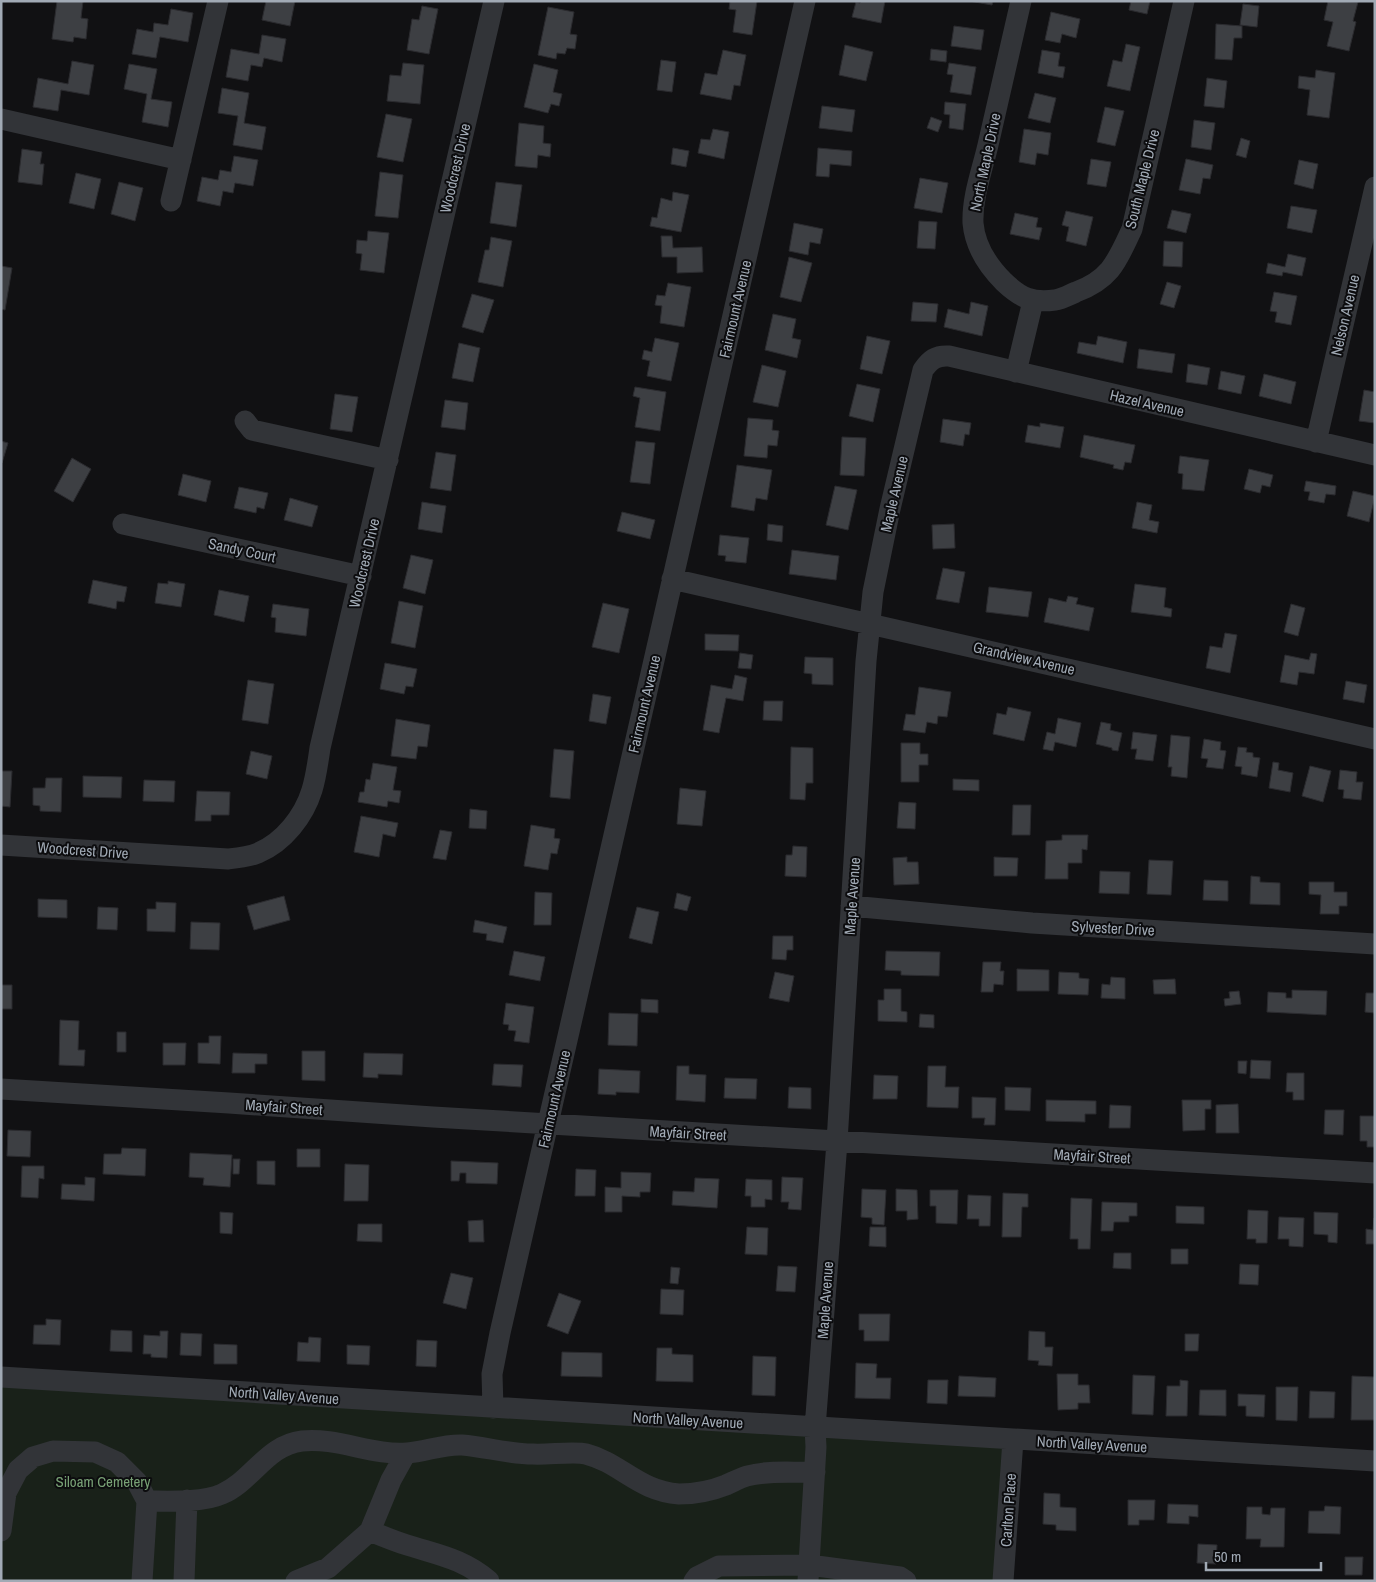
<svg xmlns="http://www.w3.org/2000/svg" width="1376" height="1582" font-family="'Archivo Narrow',sans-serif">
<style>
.green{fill:#192119}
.building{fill:#3d3f43;stroke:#2b2b2f}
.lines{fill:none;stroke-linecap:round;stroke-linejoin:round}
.minor{stroke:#323438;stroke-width:21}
.labels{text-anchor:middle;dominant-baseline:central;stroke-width:4;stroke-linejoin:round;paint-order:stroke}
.street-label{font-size:15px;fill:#a1aab5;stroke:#0c0c0e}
.park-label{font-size:15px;fill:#79a276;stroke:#0c0c0e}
</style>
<rect width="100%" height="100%" fill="#111113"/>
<path class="green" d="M1,1375l1009,59 -14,147h-995z"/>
<path class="building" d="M57,1h26l-2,17 7,1 -2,20 -12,-2 -1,5 -21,-3z
M266,1h29l-5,25 -28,-6z
M730,1h27l-5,34 -19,-3 3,-22 -7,-1z
M861,1h24l-4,22 -29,-6 4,-15 4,1z
M969,1h24l-1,4z
M1131,1h19l-3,13 -18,-4z
M1328,1l30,1 -5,19 3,1 -7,29 -22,-5 6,-24 -9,-2z
M1243,4l16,2 -2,21 -17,-2z
M422,6l16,3 -9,45 -22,-4 5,-31 7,1z
M548,7l26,5 -4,22 7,1 -2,14 -8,-1 -2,6 -8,-1 -1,6 -18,-4z
M171,9l22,4 -5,29 -28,-5 -4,21 -24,-4 5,-25 16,3 1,-9 14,2z
M1051,12l29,7 -4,19 -14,-4 -2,9 -15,-3z
M1216,24l26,2v12h-8l-2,22 -17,-1z
M954,26l30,4 -3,20 -30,-4z
M262,35l24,4 -4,23 -18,-4 -2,9 -11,-2 -3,16 -22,-4 5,-28 28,5z
M1126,44l14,3 -10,44 -23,-5 6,-26 9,2z
M845,45l28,7 -7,29 -27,-6z
M931,49l16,2 -1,11 -16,-2z
M723,50l23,5 -6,31 -6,-1 -3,15 -31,-6 5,-21 12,2z
M1042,50l18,3 -2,13 7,1 -2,11 -25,-5z
M661,60l15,2 -4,30 -15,-2z
M72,61l22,4 -5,30 -28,-5 -3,21 -25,-4 5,-29 30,6z
M403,63l21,2 -4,39 -33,-3 3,-26 11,1z
M949,63l27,4 -5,28 -21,-3 3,-17 -6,-1z
M129,64l28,5 -6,30 21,3 -4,25 -26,-5 5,-28 -23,-5z
M534,64l24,6 -5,22 9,2 -3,12 -8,-2 -3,9 -24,-6z
M1316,70l19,3 -6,45 -22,-3 3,-25 -12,-2 1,-12 16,2z
M1207,78l20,3 -3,27 -20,-2z
M222,88l27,5 -5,30 22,4 -4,23 -29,-5 5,-29 -20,-3z
M1035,93l21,5 -6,25 -22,-5z
M945,102l21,2 -3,26 -14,-2 1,-13 -6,-1z
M822,106l33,4 -3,22 -33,-4z
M1105,107l19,4 -9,35 -18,-4z
M386,114l26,5 -9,43 -26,-5z
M931,117l11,4 -4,11 -11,-4z
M1194,120l21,3 -4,27 -20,-3z
M519,123l25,3 -1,17 8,1 -1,13 -12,-2 -1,13 -22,-2z
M713,129l16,3 -5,27 -26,-6 3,-14 9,1z
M1024,129l27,4 -3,22 -11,-2 -2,12 -16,-3z
M1241,138l9,3 -4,17 -10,-3z
M673,148l16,3 -3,16 -15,-3z
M818,148l34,3 -1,15 -21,-2 -1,13 -13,-1z
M22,149l20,3 -2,12h4l-2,21 -24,-3z
M234,156l24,4 -5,26 -18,-3 -2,10 -10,-2 -3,15 -23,-5 5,-24 16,3 2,-10 11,2z
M1091,159l20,3 -5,25 -19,-3z
M1186,159l27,6 -3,14 -7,-1 -3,16 -21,-4z
M1299,160l19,4 -5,25 -19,-5z
M380,172l23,3 -5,43 -23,-2z
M76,173l25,6 -7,30 -25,-6z
M920,178l28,5 -6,30 -28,-5z
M119,182l24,6 -8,33 -24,-7z
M496,182l26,3 -6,42 -26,-4z
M673,192l16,3 -8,37 -31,-6 2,-9 5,1 4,-20 11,3z
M1291,206l26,4 -5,23 -25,-5z
M1172,210l19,4 -5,19 -19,-5z
M1066,211l27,6 -7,29 -20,-5 3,-14 -7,-2z
M1015,213l23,5 -2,9 6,1 -3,12 -29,-6z
M919,221l18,1 -2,27 -18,-1z
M794,223l29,6 -3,15 -10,-2 -2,13 -19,-4z
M368,231l21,2 -5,40 -24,-3 2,-16 -6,-1 1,-13 10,1z
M661,236h11l1,12 29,-1 1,25 -26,1v-16h-15z
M491,237l21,4 -9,46 -25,-5 7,-32h4z
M1164,241l19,1 -1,25 -19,-1z
M1288,254l18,4 -4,18 -19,-4 -1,4 -16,-3 2,-10 17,4z
M789,257l23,6 -11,39 -21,-5z
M1,266l11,2 -7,42 -4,-1z
M1167,282l14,4 -7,22 -14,-4z
M668,283l23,4 -7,40 -24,-4 2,-17 -7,-1 2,-10 8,1z
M1274,292l23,4 -6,29 -16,-3 2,-10 -7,-1z
M472,294l22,6 -11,33 -21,-6z
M913,302l25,2 -2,18 -25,-1z
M971,302l17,4 -6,30 -38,-9 4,-18 21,5z
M773,314l23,5 -4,19 9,2 -4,18 -32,-8z
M867,336l23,5 -8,33 -22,-5z
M1098,336l29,6 -4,21 -46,-10 2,-11 17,3z
M655,338l24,5 -8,38 -24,-5 3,-15 -8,-2 2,-9 8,2z
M459,343l21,5 -7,34 -21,-4z
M1139,349l36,5 -3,19 -35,-5z
M1188,364l22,4 -3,17 -21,-3z
M762,365l24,6 -8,36 -25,-5z
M1221,371l24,5 -4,18 -23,-5z
M1264,374l32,8 -5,22 -32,-8z
M857,384l23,5 -7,33 -24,-6z
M635,387l31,5 -6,39 -25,-4 5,-29 -7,-2z
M1364,390l11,2v31l-16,-2z
M335,394l23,3 -6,35 -22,-3z
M445,400l23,3 -3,27 -24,-3z
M748,418l25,2 -1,10 7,1 -2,15 -9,-1 -1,13 -23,-2z
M943,419l28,4 -2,12 -4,-1 -2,12 -23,-4z
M1040,423l24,4 -4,21 -35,-6 3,-17 12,2z
M1084,435l51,10 -4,18 -6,-1 -2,8 -10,-2 1,-3 -34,-8z
M842,437l24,1 -2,38 -24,-1z
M1,441l7,2 -6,20 -1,-1z
M636,441l19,2 -5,41 -20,-2z
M436,452l20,3 -5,36 -21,-3z
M1180,456l29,4 -5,31 -22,-2 1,-15 -5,-1z
M72,458l19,11 -18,33 -19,-11z
M737,465l35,5 -5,30 -11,-2 -2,13 -23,-4z
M1249,469l24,6 -3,12 -8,-2 -2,8 -16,-4z
M183,474l28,7 -5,21 -28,-7z
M1306,481l30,5 -1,9 -9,-1 -2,9 -16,-3 2,-8 -6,-1z
M835,486l22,4 -9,40 -22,-5z
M239,487l29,6 -4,16 -7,-2 -1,6 -22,-5z
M1353,491l22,5 -6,26 -22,-6z
M290,498l28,8 -6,21 -28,-7z
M422,502l24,4 -4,27 -24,-4z
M1137,502l15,3 -3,15 10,2 -2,11 -25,-5z
M622,512l33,8 -5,19 -33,-8z
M768,524l15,2 -1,16 -15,-2z
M954,524l1,24 -22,1 -1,-24z
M720,535l29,3 -3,25 -21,-2 1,-5 -8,-1z
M792,550l47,6 -3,24 -47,-6z
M411,555l22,5 -8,34 -22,-6z
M943,568l22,4 -6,31 -23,-4z
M93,580l34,7 -3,15 -7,-1 -1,8 -28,-6z
M168,581l17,3 -4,23 -26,-4 3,-20 10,1z
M1135,584l31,4 -2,19 8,2 -1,8 -40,-5z
M989,587l43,5 -4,25 -42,-5z
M219,590l30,6 -5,26 -30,-7z
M1068,596l10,2 -2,6 18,4 -5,23 -45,-9 5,-24 17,4z
M399,601l24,5 -8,42 -24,-5z
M603,603l26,6 -10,44 -27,-6z
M273,604l36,5 -3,27 -31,-4 1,-14 -5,-1z
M1291,604l14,4 -7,28 -14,-4z
M1225,633l12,2 -7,38 -24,-5 4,-22 12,2z
M705,634l34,1 -1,16 -33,-1z
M740,653l13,2 -2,14 -13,-1z
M1311,653l6,1 -3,20 -15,-2 -2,13 -17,-3 5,-27 24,5z
M805,657l28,1v27l-21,-1v-10l-8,-1z
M385,663l32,6 -4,18 -7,-1 -2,8 -24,-5z
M735,675l12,3 -4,23 -17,-3 -7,35 -16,-3 8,-45 21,4z
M248,680l26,4 -6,40 -26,-4z
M1346,681l21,4 -3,18 -21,-4z
M919,687l32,5 -4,25 -9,-1 -1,8 -10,-2 -2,11 -22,-3 3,-16 9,1z
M593,694l18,3 -5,27 -17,-3z
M764,701h19l-1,20 -19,-1z
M1008,707l23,5 -7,29 -31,-7 4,-21 9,2z
M1058,718l23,5 -5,24 -21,-5 -2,9 -10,-2 4,-17 8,2z
M396,719l34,6 -3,22 -9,-1 -2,13 -25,-3z
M1101,722l10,2 -1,6 12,3 -4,18 -6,-1v-2l-16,-4z
M1133,732l24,3 -4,26 -18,-2 2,-10h-6z
M1171,735l19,2 -3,41 -16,-2 1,-9h-4z
M1204,739l17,3 -1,8 6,1 -3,18 -17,-2 2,-8 -7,-1z
M901,743h19v11h8v11h-9v17h-18z
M791,747l22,1v35h-7l-1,17 -15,-1z
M1238,747l9,1 -1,4 7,1v4l7,1 -3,19 -16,-3 1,-7 -7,-1z
M554,749l20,2 -4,48 -20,-2z
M251,751l21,5 -5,23 -21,-5z
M1273,762l6,1 -1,7 15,3 -3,19 -21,-4z
M373,763l24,4 -4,23 8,1 -2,12 -11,-2 -1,6 -29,-5 2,-10h4l2,-13 4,1z
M1310,766l21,5 -8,31 -21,-6z
M1340,770l17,2 -1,10h7l-2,18 -18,-2 1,-8 -6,-1z
M1,771h11l-2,36 -9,-1z
M83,776l39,1 -1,21 -38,-1z
M46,778h16l-1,34 -21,-1v-5l-7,-1v-17h12z
M953,779l26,1v11l-26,-1z
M144,780l31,1 -1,21 -31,-1z
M680,788l26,3 -4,35 -25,-2z
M197,791l33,1 -1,23h-18v6h-16z
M899,802l17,1 -1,26 -18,-1z
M1013,805h18l-1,30h-18z
M470,809l17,2 -1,18 -17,-1z
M361,816l37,7 -3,14 -12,-3 -4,23 -25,-5z
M531,825l24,4 -1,9 6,1 -3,15 -6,-1 -3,17 -24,-4z
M440,830l12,2 -6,28 -13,-2z
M1062,835h26l-1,15 -5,-1v14h-14v16h-23l1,-38 16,-1z
M793,846l14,1 -1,30 -21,-1 1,-21h6z
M907,857v5h11l1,22 -25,1 -1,-27z
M994,857l24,1 -1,18h-23z
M1149,860l24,1 -2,34 -24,-1z
M1100,871l30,1 -1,22 -30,-1z
M1251,876l9,1v5l20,1v22l-30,-1z
M1204,880l24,1v20l-25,-1z
M1309,882h25v10h13v14h-8v8h-19l1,-19 -12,-1z
M535,892l17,1 -1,32h-17z
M677,893l14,4 -4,14 -13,-3z
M284,896l6,24 -36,10 -7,-24z
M38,899l29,1v18l-29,-1z
M156,902l20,1 -1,29 -28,-1v-22h9z
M98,907l20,1 -1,22 -20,-1z
M637,907l22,5 -7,32 -23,-6z
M475,920l32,7 -4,16 -17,-3 1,-6 -14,-2z
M191,922l29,1 -1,27 -29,-1z
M773,936h20v14h-6l-1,10 -14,-1z
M514,951l31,6 -5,24 -31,-6z
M886,951l54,1 -1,24 -38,-1v-4l-16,-1z
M983,962h18l-1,9h4l-1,14 -9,-1 -1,8h-12z
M1017,969l32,1v21h-32z
M775,972l19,4 -5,26 -20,-4z
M1059,972l20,1v5l10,1 -1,16 -30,-1z
M1111,977l14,1v21l-24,-1 1,-14 8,1z
M1175,979l1,15h-22l-1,-14z
M1,985h11v24h-11z
M884,989h17v22l6,1v10l-29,-1v-21h6z
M1292,990l35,1 -1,24 -59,-3 1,-20 18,1v5h6z
M1239,991l2,13 -16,2 -1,-7 6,-1 -1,-6z
M1366,993h9v20l-10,-1z
M641,999l17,1v13l-17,-1z
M506,1003l28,4 -5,36 -15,-2 2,-10 -8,-1 1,-5 -6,-1z
M609,1013l29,1 -1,32 -29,-1z
M920,1014l14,1v13l-15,-1z
M60,1020l19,1 -1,29h7l-1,16 -25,-1z
M117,1032h9v20h-9z
M209,1036h12l-1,28 -22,-1v-20h11z
M163,1043h23l-1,22h-22z
M302,1051h23v30l-23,-1z
M233,1053l34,1v10h-12v9h-23z
M364,1053l39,1 -1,21 -24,-1v4l-15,-1z
M1251,1060l20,1 -1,18 -20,-1z
M1238,1061h9l-1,13 -8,-1z
M494,1064l29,1 -2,22 -29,-2z
M677,1066h12v8l17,1 -1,27 -29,-2z
M928,1066h18l-1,21h14l-1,21 -31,-1z
M599,1069l41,2 -1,22 -23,-1v3l-18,-1z
M1287,1073h17v27h-11v-8h-7z
M874,1075l24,1 -1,23h-24z
M725,1078l32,1 -1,20 -32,-1z
M789,1087l22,1v21l-23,-1z
M1005,1087l26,1 -1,23 -25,-1z
M972,1097l24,1 -1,27h-11l1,-7h-13z
M1046,1100l50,1v13h-11v8l-39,-1z
M1182,1100h29v9h-6v21l-22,1z
M1238,1104l1,29h-23v-28z
M1110,1105l21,1 -1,22h-21z
M1325,1110h19l-1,25 -19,-1z
M1360,1116h15v31h-8v-6h-7z
M8,1130l23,1 -1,26 -23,-1z
M122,1148l24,1 -1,27 -42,-2 1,-20h17z
M297,1149h23v18h-23z
M190,1153l42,2 -2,32 -27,-2 1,-7 -15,-1z
M233,1159h7l-1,15h-6z
M257,1161h18v24l-18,-1z
M451,1161l47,2 -1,21 -31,-1v-10h-6l-1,8h-8z
M345,1164l24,1 -1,36h-24z
M22,1166h22v13l-5,-1 -1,20 -17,-1z
M576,1169l20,1 -1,26h-20z
M621,1172l30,1 -1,19h-10v5l-18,-1v16h-17v-25l16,1z
M85,1177l10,1 -1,23 -33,-2 1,-15 23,1z
M782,1177l21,1 -2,32 -13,-1 1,-7h-8z
M695,1178l24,1 -2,29 -45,-3 1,-14 21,1z
M746,1179l26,1v20l-7,-1v8h-14v-11h-6z
M862,1189l24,1 -2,35 -12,-1v-6l-11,-1z
M896,1189l21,1 1,29 -11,1v-9h-11z
M930,1190h28l-1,34 -21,-1v-17h-6z
M1003,1193l25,1v13h-6l-1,30h-19z
M968,1195l23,1 -1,30h-11v-7h-12z
M1071,1198l21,1 -2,50h-12v-10h-8z
M1102,1202l35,1v13h-8v6h-15l-1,9h-12z
M1176,1206l28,1v17l-28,-1z
M1248,1210l20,1 -1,32h-11v-4h-9z
M220,1212l13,1 -1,21 -12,-1z
M1314,1212l24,1 -1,30 -9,-1v-7l-14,-1z
M1279,1217l25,1 -1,29 -14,-1v-7h-11z
M1374,1218l1,26h-9v-15l7,1z
M483,1220l1,22h-15l-1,-21z
M358,1224h24v18l-25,-1z
M747,1227l21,1 -1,27 -22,-1z
M870,1227h16v20l-17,-1z
M1171,1249h17v15h-17z
M1114,1253h17v16l-18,-1z
M1240,1264l19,1 -1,20 -19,-1z
M778,1266l19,1 -2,25 -19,-1z
M671,1267l9,1 -2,16 -8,-1z
M451,1273l22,5 -7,31 -23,-6z
M661,1289l23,1 -1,25 -23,-1z
M559,1293l22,8 -13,33 -21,-8z
M859,1314h31l-1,27h-25v-11h-5z
M46,1319l15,1 -1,25 -27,-1 1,-19h12z
M111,1330l21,1v21l-22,-1z
M160,1331h8l-1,27 -16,-1v-3h-8l1,-19 16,1z
M1029,1331l16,1v15h8l-1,19 -14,-1 1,-4 -11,-1z
M181,1333l21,1 -1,22 -21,-1z
M1185,1334h14l-1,17h-13z
M309,1337l12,1 -1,24 -23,-1 1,-19 10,1z
M417,1340l20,1 -1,26 -20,-1z
M214,1344l23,1v19h-23z
M347,1345l23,1 -1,19 -22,-1z
M657,1348h15v6l21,1v27l-37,-1z
M562,1352l40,1v24l-41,-1z
M753,1356l23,1 -1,39 -23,-1z
M856,1363l21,1 -1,14h15l-1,21 -35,-1z
M1057,1374h21v11h11l1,18h-12v6l-20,1z
M1133,1375l22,1 -2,39 -21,-1z
M959,1376l37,2 -1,19 -37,-1z
M1352,1376l23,1v43h-24z
M928,1380h20l-1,24 -20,-1z
M1180,1380l8,1 -1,35h-21l1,-30h13z
M1276,1387h22l-1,34 -21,-1z
M1200,1390h26v26l-27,-1z
M1310,1391l25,1 -1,26h-25z
M1238,1394l27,1 -1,22 -18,-1v-10h-8z
M1044,1493l16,1v13l16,1v23l-20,-1v-5l-13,-1z
M1128,1500h27l-1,20h-15v5h-11z
M1168,1504l30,1v12l-9,-1v8l-22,-1z
M1325,1506l16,1 -1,27 -32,-1 1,-22h15z
M1247,1507h15v7l8,1 1,-7h14l-1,39h-24l1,-8h-15z
M1198,1544l19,1 -1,19 -19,-1z
M1345,1557h18l-1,18h-17z"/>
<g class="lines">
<path class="minor" d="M1021,1c-11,48 -22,96 -33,144 -6,26 -16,52 -15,78 2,24 15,43 31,59 17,16 28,21 51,18 7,-1 14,-5 21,-8 35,-13 41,-31 56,-63l52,-228
M1,119l180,41
M171,201l47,-200
M1016,372l17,-71
M245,421l7,9 136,30
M1316,442l59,-255
M123,524l238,52
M672,579l703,160
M1,845l227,14c10,-1 21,-2 30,-6 26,-11 46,-37 54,-63 4,-13 6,-28 8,-42l174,-747
M851,906l181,17 343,21
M1,1089l228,14 204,14 942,56
M1,1377l1374,84
M493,1408l-1,-34 8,-41 305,-1332
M147,1501c21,0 55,2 75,-7 30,-13 45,-49 80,-53 34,-4 72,15 105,12 18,-1 36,-9 55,-8 24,2 47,9 71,9 14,1 42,-3 53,0 35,9 52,37 93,40 16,0 32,-3 47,-9 7,-3 14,-7 21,-9 22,-6 45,-3 68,-4
M1,1531l5,-38 12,-23 15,-13 20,-6 42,1 22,10 20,20 10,19 -5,80
M370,1531c12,5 24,10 37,14 31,10 57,14 82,36
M184,1581l3,-81
M296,1581l32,-13 42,-37 21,-51 15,-27
M694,1581l3,-4 22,-11 90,-1 91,12 6,4
M808,1581l8,-134 -1,-19 22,-286 29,-481 7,-69 17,-83 33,-139c7,-10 13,-15 26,-14l426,99
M1003,1581l10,-141"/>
</g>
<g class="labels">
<g class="street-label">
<text transform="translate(985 162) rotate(-78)">North Maple Drive</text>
<text transform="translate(455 168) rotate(-77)">Woodcrest Drive</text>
<text transform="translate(1142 179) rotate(-76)">South Maple Drive</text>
<text transform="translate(735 309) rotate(-77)">Fairmount Avenue</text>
<text transform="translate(1345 315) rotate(-77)">Nelson Avenue</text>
<text transform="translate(1147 403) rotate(13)">Hazel Avenue</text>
<text transform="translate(894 494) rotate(-77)">Maple Avenue</text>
<text transform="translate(242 550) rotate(12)">Sandy Court</text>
<text transform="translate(364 563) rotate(-77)">Woodcrest Drive</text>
<text transform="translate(1024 658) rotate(13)">Grandview Avenue</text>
<text transform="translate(644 704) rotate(-77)">Fairmount Avenue</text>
<text transform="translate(83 850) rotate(4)">Woodcrest Drive</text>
<text transform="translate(852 896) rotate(-86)">Maple Avenue</text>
<text transform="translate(1113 928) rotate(3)">Sylvester Drive</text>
<text transform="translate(554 1099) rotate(-77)">Fairmount Avenue</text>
<text transform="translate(284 1107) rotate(4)">Mayfair Street</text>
<text transform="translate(688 1133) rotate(3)">Mayfair Street</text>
<text transform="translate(1092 1156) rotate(3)">Mayfair Street</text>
<text transform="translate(825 1300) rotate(-86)">Maple Avenue</text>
<text transform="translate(284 1395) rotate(4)">North Valley Avenue</text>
<text transform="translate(688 1420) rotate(3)">North Valley Avenue</text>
<text transform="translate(1092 1444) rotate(3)">North Valley Avenue</text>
<text transform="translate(1008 1510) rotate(-86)">Carlton Place</text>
</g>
<g class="park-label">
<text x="103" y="1481">Siloam Cemetery</text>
</g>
</g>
<rect width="1376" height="1582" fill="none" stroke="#a1aab5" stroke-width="5"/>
<path d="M1206 1562v8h115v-8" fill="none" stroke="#a1aab5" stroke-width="2.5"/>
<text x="1214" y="1562" font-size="15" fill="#a1aab5" stroke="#0c0c0e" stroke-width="4" paint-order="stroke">50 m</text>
</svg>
